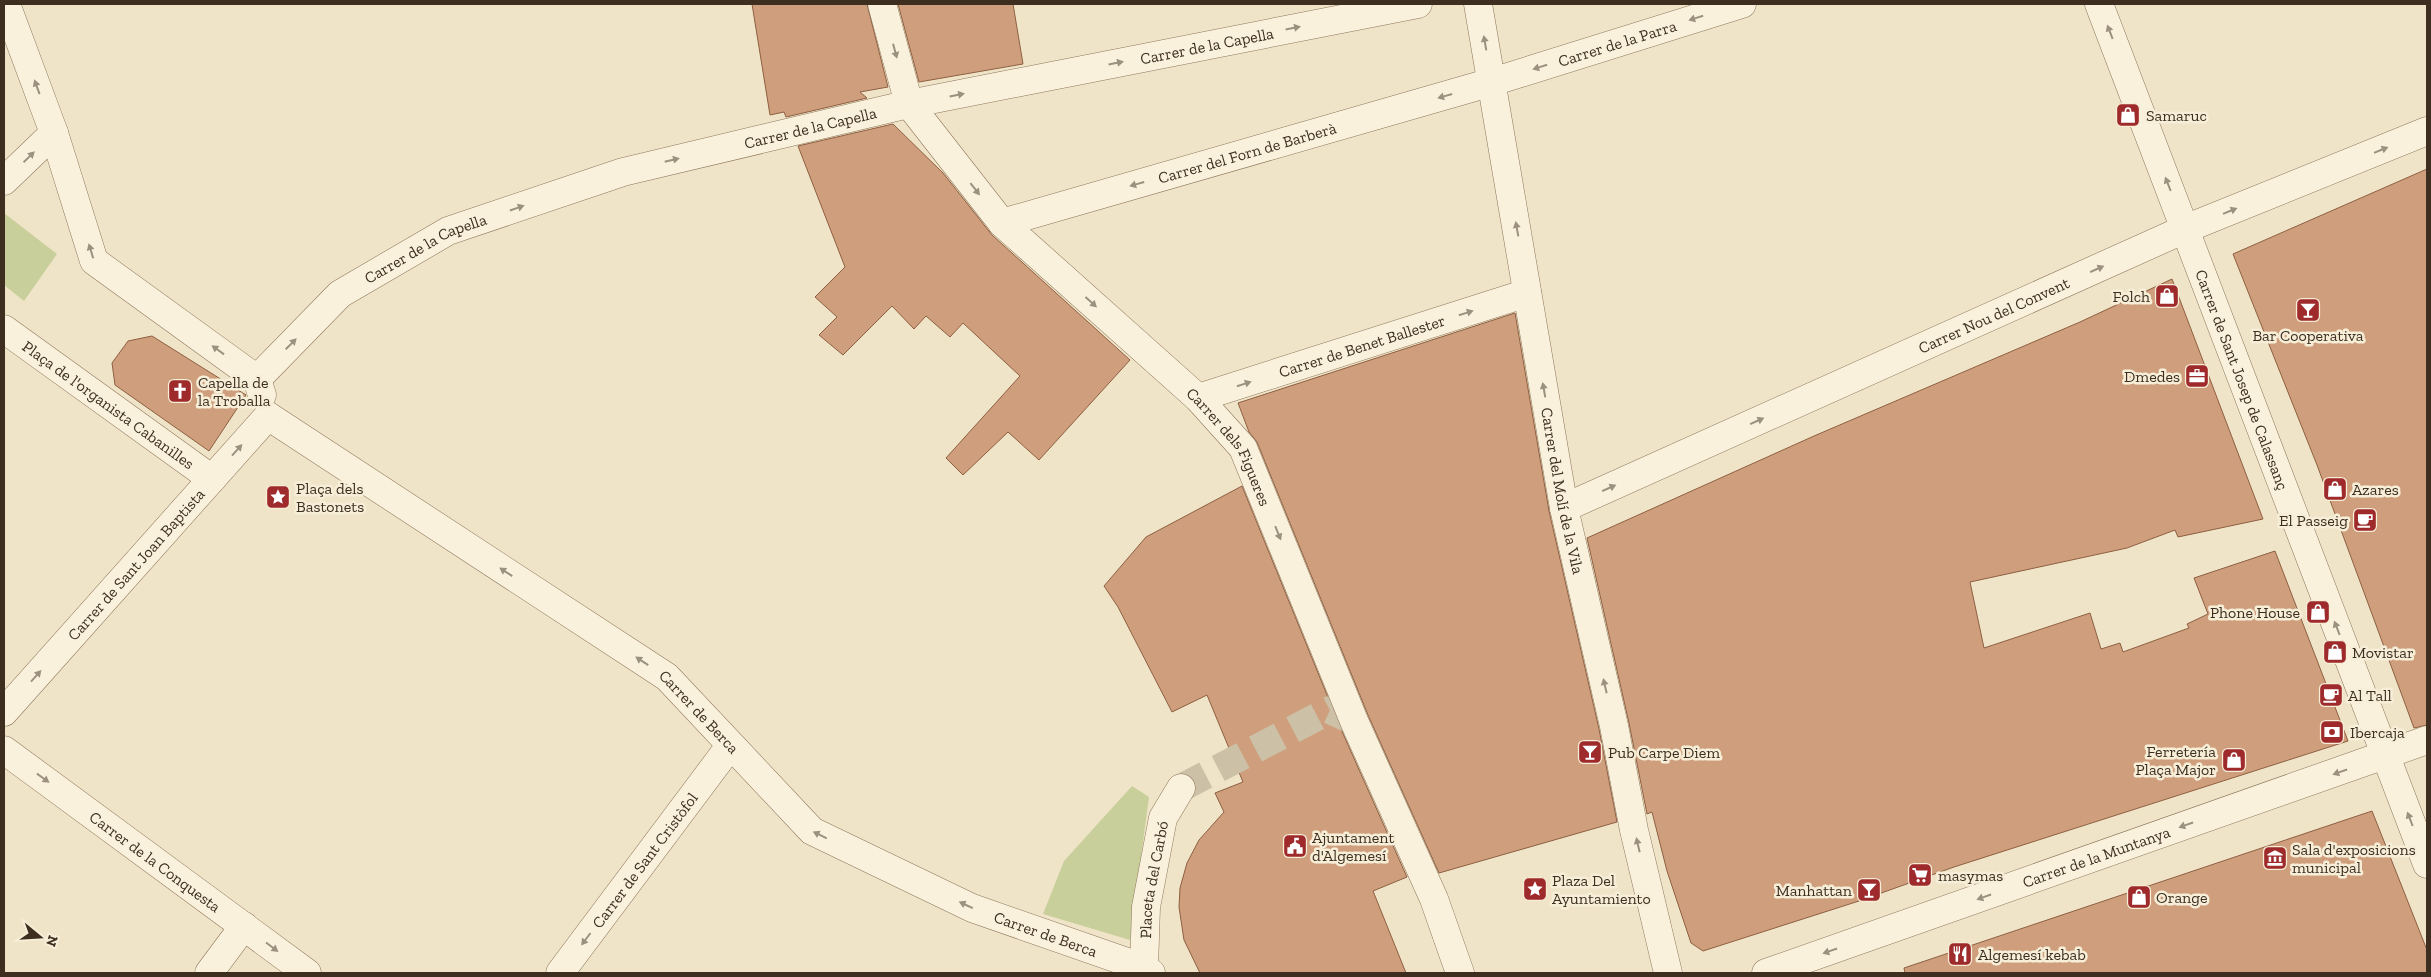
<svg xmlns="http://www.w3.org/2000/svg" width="2431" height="977" font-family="'Zilla Slab',serif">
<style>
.green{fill:#c9cf9b}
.building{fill:#cf9f7d;stroke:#8d5f41}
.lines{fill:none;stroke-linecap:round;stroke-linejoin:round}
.minor-tunnel{stroke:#ccc0a6;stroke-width:28;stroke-dasharray:28 14;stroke-linecap:butt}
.minor-casing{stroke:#8d765c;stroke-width:29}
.minor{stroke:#faf1dc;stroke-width:28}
.oneway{fill:#9c907e}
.labels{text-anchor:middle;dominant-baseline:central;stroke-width:5;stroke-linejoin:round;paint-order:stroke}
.street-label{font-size:16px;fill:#3d2e20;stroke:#f7eed8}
.poi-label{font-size:16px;fill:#3d2e20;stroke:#f7eed8;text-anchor:start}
</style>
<rect width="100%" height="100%" fill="#f0e4c8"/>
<path class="green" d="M4,213l53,41 -33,47 -20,-16z
M1132,786l17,11 -19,143 -87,-26 21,-53z"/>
<path class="building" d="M752,4h115l21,83 -28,5 7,6 -81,19 -2,-5 -14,3z
M898,4h115l10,60 -104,18z
M893,124l50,49 49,62 138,125 -91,100 -31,-28 -45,43 -17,-17 74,-82 -57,-53 -13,14 -24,-21 -12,13 -22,-23 -49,49 -24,-20 18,-18 -22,-20 30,-30 -47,-121z
M2427,169v556l-13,3 -97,-263 -84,-211z
M2172,279l91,240 -85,18 -3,-7 -48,18 -157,34 14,66 106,-35 11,36 19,-6 3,9 66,-24 -2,-4 21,-10 -14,-36 81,-27 73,190 -394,126 -95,34 -156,50 -12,-8 -24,-72 -15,-59 -5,2 -18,-91 -42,-185 227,-102 266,-114z
M1515,313l34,198 50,218 18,93 -178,51 -71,-158 -111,-273 -8,-10 -11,-29z
M152,336l94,59 -37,56 -94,-66 -3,-22 16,-22z
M1242,486l98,241 67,150 -34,14 33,82h-206l-16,-33 -5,-33 1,-19 7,-25 12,-23 25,-28 -9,-19 28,-11 -36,-87 -35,17 -54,-105 -14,-21 42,-49z
M2372,811l55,139v23h-522l-1,-5z"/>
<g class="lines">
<path class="minor-tunnel" d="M1181,788l149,-78 24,11"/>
<defs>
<g id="minor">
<path d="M6,4l48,129 40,128 163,118 5,16"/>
<path id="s1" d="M882,4l27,100 93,119 196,175 45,50 111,273 80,178 26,74"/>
<path id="s2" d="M1478,4l86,504 50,218 20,104 34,143"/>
<path id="s3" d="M2099,4l328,860"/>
<path d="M4,181l50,-48"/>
<path id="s4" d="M1002,223l490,-141 250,-78"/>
<path id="s5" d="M4,329l208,150"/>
<path id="s6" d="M257,379l83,-85 108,-63 175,-59 286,-68 509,-100"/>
<path id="s7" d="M1198,398l329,-105"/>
<path id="s8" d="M268,416l399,261 145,154 160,77 172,60 7,5"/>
<path id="s9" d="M1564,508l621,-279 242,-98"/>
<path id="s10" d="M4,712l264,-296"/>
<path id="s11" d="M4,750l303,223"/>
<path id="s12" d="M1144,968l2,-61 17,-89 18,-30"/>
<path d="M209,973l35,-47"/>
<path id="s13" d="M560,973l170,-227"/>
<path id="s14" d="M1766,973l661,-233"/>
</g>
</defs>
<use href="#minor" class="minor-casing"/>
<use href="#minor" class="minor"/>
</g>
<defs><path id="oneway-solid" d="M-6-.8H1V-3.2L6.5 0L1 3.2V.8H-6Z" transform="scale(1.25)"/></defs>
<g class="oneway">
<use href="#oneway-solid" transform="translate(1696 18) rotate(163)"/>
<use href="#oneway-solid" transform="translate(1293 28) rotate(-11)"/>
<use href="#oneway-solid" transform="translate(2110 32) rotate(-111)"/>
<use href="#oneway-solid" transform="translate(1485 43) rotate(-100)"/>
<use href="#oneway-solid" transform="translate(895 51) rotate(75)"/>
<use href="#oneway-solid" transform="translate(1116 63) rotate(-11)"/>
<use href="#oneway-solid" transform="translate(1540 67) rotate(163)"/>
<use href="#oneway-solid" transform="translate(37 87) rotate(-110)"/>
<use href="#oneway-solid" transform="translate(957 95) rotate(-11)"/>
<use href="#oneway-solid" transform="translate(1445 96) rotate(164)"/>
<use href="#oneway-solid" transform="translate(2381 150) rotate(-22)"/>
<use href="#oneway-solid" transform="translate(29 157) rotate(-44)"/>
<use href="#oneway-solid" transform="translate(672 160) rotate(-13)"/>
<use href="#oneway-solid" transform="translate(1137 184) rotate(164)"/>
<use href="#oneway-solid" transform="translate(2168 184) rotate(-111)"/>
<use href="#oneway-solid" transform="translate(975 189) rotate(52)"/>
<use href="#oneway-solid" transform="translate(517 208) rotate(-19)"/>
<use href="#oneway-solid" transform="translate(2230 211) rotate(-22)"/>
<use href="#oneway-solid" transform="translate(1517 229) rotate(-100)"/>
<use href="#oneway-solid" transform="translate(91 251) rotate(-107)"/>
<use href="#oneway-solid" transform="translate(2097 269) rotate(-24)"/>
<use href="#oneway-solid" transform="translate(1091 302) rotate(42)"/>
<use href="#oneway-solid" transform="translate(1466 313) rotate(-18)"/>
<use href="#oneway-solid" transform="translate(291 344) rotate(-45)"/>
<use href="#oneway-solid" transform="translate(218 350) rotate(-144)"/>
<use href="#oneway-solid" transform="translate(1244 384) rotate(-18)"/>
<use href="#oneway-solid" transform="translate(1544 390) rotate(-100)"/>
<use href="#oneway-solid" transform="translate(1757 421) rotate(-24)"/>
<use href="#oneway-solid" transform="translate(237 450) rotate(-48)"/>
<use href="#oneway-solid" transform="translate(1609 488) rotate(-24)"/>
<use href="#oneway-solid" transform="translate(1278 533) rotate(68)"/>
<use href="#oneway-solid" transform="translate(506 572) rotate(-147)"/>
<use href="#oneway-solid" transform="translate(2337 628) rotate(-111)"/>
<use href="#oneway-solid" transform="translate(642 661) rotate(-147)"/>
<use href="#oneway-solid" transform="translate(36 676) rotate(-48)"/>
<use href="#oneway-solid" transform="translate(1605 686) rotate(-103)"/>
<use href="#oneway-solid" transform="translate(2340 772) rotate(161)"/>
<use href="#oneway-solid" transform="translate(43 778) rotate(36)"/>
<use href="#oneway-solid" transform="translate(2410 819) rotate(-111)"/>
<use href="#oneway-solid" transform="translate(2186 825) rotate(161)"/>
<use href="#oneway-solid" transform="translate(820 835) rotate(-154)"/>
<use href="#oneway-solid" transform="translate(1638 845) rotate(-103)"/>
<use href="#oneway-solid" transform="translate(1984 897) rotate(161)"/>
<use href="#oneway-solid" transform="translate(966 905) rotate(-155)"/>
<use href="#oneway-solid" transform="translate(586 939) rotate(127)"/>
<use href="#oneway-solid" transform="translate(272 947) rotate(37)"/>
<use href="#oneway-solid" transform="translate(1830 951) rotate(161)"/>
</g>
<defs>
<symbol id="shop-square" viewBox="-11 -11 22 22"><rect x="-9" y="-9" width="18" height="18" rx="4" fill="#9e2a2b" stroke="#f7eed8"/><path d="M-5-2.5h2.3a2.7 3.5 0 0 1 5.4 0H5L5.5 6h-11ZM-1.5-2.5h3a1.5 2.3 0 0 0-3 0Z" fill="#fff"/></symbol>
<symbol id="bar-square" viewBox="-11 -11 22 22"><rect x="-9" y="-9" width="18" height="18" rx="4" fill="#9e2a2b" stroke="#f7eed8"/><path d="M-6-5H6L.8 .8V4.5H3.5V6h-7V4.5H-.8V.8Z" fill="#fff"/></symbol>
<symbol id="office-square" viewBox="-11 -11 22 22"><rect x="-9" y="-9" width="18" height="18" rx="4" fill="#9e2a2b" stroke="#f7eed8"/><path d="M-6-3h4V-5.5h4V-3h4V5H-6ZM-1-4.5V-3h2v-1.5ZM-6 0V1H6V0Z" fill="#fff"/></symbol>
<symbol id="church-square" viewBox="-11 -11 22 22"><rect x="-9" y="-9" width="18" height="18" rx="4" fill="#9e2a2b" stroke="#f7eed8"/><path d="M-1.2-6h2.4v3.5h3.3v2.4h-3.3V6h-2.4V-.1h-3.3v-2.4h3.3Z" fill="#fff"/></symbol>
<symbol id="sight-square" viewBox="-11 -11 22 22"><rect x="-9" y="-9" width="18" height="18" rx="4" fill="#9e2a2b" stroke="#f7eed8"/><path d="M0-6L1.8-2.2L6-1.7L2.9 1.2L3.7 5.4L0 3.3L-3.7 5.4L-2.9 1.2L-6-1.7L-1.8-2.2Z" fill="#fff"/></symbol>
<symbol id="cafe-square" viewBox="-11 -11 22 22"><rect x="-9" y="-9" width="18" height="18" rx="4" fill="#9e2a2b" stroke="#f7eed8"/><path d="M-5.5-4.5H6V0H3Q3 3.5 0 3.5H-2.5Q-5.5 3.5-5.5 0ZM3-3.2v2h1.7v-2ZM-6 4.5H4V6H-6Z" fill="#fff"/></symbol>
<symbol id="bank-square" viewBox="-11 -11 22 22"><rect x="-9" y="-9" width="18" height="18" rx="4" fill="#9e2a2b" stroke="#f7eed8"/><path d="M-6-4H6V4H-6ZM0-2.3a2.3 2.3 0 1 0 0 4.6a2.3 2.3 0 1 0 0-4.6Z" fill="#fff"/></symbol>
<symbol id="civic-square" viewBox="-11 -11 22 22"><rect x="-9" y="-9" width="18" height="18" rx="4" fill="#9e2a2b" stroke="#f7eed8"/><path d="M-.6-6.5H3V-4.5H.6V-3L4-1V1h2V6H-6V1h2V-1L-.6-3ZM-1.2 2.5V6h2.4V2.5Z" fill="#fff"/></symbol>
<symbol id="museum-square" viewBox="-11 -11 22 22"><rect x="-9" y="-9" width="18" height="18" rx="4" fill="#9e2a2b" stroke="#f7eed8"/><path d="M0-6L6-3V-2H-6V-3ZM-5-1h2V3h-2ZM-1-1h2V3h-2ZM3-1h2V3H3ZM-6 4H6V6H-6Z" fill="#fff"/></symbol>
<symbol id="supermarket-square" viewBox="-11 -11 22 22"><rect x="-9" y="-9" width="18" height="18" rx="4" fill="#9e2a2b" stroke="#f7eed8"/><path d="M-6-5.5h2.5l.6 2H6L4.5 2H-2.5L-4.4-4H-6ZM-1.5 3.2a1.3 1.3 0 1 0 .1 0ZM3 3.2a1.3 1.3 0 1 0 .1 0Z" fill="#fff"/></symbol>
<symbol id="restaurant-square" viewBox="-11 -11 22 22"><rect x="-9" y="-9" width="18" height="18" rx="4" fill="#9e2a2b" stroke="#f7eed8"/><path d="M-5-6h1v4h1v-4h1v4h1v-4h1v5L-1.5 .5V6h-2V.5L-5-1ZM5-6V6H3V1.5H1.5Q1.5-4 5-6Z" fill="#fff"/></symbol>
</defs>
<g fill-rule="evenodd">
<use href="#shop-square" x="2114" y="101" width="28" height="28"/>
<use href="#shop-square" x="2153" y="282" width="28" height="28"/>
<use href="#bar-square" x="2294" y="296" width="28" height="28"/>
<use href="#office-square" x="2183" y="362" width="28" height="28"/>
<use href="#church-square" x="166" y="377" width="28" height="28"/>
<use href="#shop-square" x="2321" y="475" width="28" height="28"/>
<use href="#sight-square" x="264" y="483" width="28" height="28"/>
<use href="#cafe-square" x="2351" y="506" width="28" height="28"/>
<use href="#shop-square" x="2304" y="598" width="28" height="28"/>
<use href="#shop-square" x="2321" y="638" width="28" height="28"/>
<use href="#cafe-square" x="2317" y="681" width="28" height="28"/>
<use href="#bank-square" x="2318" y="718" width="28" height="28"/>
<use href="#bar-square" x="1576" y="738" width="28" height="28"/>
<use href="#shop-square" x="2220" y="746" width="28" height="28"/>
<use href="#civic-square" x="1281" y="832" width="28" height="28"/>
<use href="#museum-square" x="2261" y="844" width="28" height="28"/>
<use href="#supermarket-square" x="1906" y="861" width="28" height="28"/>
<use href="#sight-square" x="1521" y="875" width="28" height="28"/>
<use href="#bar-square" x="1855" y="876" width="28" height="28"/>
<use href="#shop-square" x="2125" y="883" width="28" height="28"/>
<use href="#restaurant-square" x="1946" y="940" width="28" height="28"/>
</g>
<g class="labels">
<g class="street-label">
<text stroke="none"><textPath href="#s4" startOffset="641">Carrer de la Parra</textPath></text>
<text stroke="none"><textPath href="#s6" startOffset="1026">Carrer de la Capella</textPath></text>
<text stroke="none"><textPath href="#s6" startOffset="621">Carrer de la Capella</textPath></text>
<text stroke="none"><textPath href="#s4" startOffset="255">Carrer del Forn de Barberà</textPath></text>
<text stroke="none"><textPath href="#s6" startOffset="216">Carrer de la Capella</textPath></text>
<text stroke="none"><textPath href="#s9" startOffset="471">Carrer Nou del Convent</textPath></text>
<text stroke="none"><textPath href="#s7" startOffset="172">Carrer de Benet Ballester</textPath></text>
<text stroke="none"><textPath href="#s3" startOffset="402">Carrer de Sant Josep de Calassanç</textPath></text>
<text stroke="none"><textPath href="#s5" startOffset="129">Plaça de l'organista Cabanilles</textPath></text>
<text stroke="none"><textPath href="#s1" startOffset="576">Carrer dels Figueres</textPath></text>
<text stroke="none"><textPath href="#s2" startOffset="494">Carrer del Molí de la Vila</textPath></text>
<text stroke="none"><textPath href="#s10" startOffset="198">Carrer de Sant Joan Baptista</textPath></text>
<text stroke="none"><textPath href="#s8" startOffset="524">Carrer de Berca</textPath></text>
<text stroke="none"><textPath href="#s14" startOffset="350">Carrer de la Muntanya</textPath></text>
<text stroke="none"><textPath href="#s13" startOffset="141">Carrer de Sant Cristòfol</textPath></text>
<text stroke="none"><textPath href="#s11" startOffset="188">Carrer de la Conquesta</textPath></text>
<text stroke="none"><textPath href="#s12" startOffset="89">Placeta del Carbó</textPath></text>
<text stroke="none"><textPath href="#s8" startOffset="944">Carrer de Berca</textPath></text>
</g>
<g class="poi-label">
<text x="2146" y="115">Samaruc</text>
<text x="2150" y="296" text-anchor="end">Folch</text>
<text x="2308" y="335" text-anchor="middle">Bar Cooperativa</text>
<text x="2180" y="376" text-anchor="end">Dmedes</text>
<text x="198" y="382">Capella de<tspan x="198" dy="18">la Troballa</tspan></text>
<text x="296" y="488">Plaça dels<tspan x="296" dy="18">Bastonets</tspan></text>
<text x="2352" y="489">Azares</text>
<text x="2348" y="520" text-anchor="end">El Passeig</text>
<text x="2300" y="612" text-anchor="end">Phone House</text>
<text x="2352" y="652">Movistar</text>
<text x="2348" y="695">Al Tall</text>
<text x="2350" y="732">Ibercaja</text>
<text x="2216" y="751" text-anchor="end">Ferretería<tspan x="2216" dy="18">Plaça Major</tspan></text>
<text x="1608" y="752">Pub Carpe Diem</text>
<text x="1312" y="837">Ajuntament<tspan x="1312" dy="18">d'Algemesí</tspan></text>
<text x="2292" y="849">Sala d'exposicions<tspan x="2292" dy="18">municipal</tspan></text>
<text x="1938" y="875">masymas</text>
<text x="1552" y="880">Plaza Del<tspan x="1552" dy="18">Ayuntamiento</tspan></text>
<text x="1852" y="890" text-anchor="end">Manhattan</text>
<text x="2156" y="897">Orange</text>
<text x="1978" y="954">Algemesí kebab</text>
</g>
</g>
<rect width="2431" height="977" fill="none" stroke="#3d2e20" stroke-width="10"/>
<g transform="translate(40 937) rotate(108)" stroke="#f7eed8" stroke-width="4" paint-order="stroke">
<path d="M0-4L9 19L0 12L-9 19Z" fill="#3d2e20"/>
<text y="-8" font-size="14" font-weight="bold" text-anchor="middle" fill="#3d2e20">N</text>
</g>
</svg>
